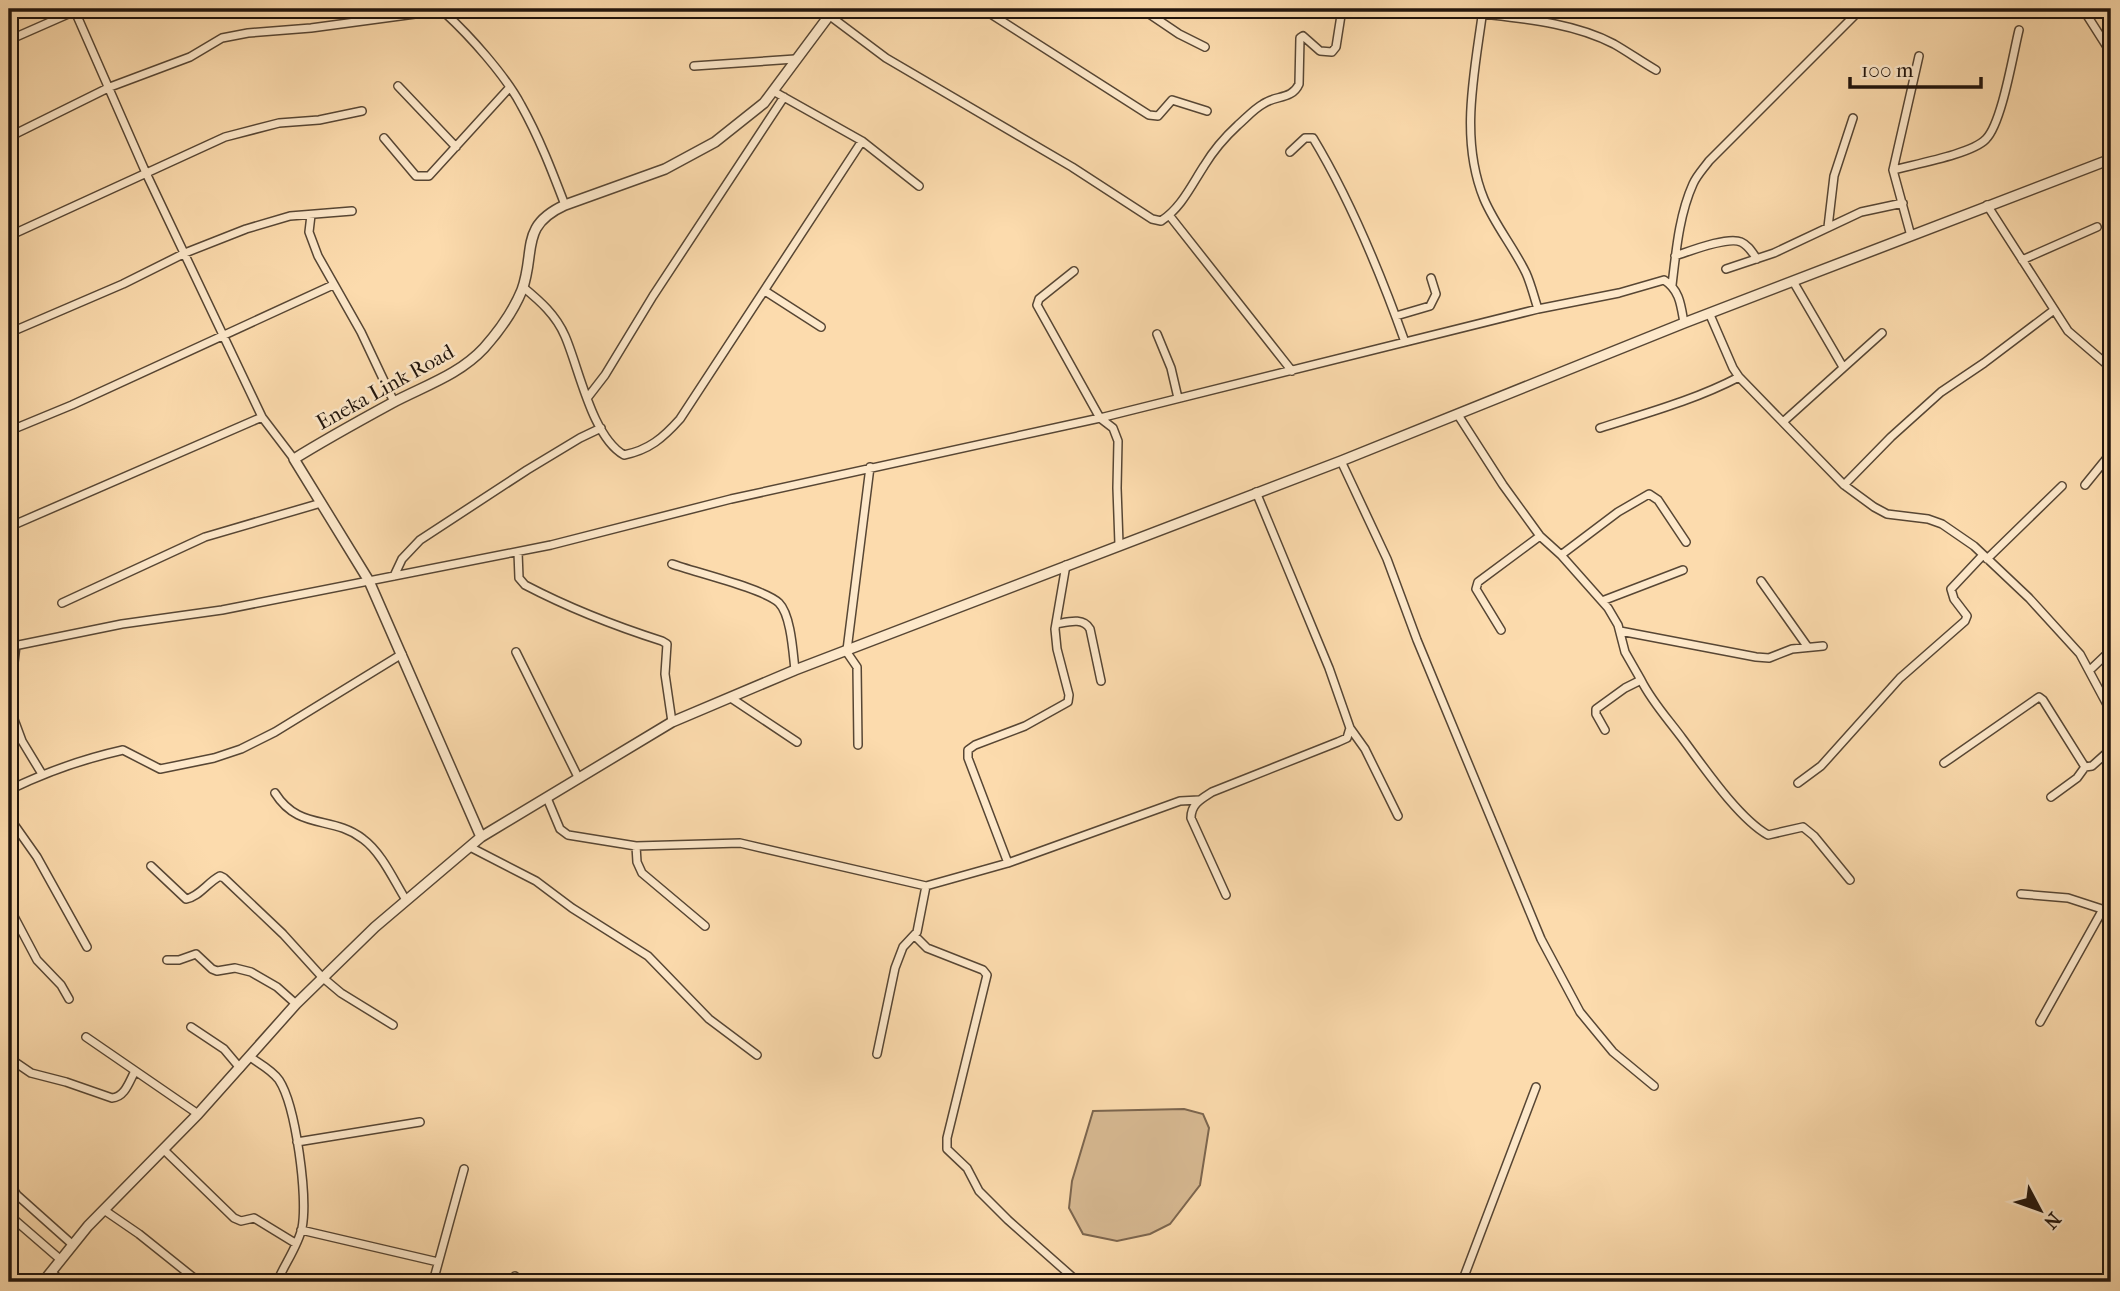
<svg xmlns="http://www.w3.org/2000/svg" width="2120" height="1291" font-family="'IM FELL French Canon',serif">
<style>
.green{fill:#d7b992;stroke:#7c664f;stroke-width:2}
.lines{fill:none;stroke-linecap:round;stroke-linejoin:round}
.minor-casing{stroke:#574634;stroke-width:10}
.tertiary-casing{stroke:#574634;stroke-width:12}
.minor{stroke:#fde8ca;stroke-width:7}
.tertiary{stroke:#fde8ca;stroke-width:9}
.labels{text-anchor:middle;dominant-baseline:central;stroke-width:5;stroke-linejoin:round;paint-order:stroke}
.street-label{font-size:21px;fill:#20140c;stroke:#fde8ca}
</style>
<rect width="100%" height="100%" fill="#fcdbad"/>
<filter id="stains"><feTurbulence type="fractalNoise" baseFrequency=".00286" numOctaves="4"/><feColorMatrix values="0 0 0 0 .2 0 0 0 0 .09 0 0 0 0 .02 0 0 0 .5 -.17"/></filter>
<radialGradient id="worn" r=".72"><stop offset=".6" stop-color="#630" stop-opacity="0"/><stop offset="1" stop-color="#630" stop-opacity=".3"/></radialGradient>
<path class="green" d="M1184,1109l19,5 6,14 -9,57 -30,39 -20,10 -33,7 -34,-7 -14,-26 3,-27 21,-70z"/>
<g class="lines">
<defs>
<path id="minor" d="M74,9l72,164 116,244 32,42
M983,9l166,106 9,1 14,-16 35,11
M1142,9l37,25 26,13
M1483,9c-8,62 -24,129 1,190 11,26 30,49 42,74 5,11 8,24 12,36
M2083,9l28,44
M1482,14c44,5 92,9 132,30 14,8 28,18 42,26
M830,16l56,42 186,109 80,52 9,2c20,-13 30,-35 43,-55 9,-15 21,-29 34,-41 8,-7 16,-16 25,-21 12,-9 29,-4 36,-20l1,-46 3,-2 17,15 12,1 4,-5 6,-38
M9,40l66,-29
M694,66l101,-7
M398,86l58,61
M773,91l89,50 57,45
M9,137l101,-50 80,-30 32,-19 26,-5 63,-5 104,-14 30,-1c25,23 60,62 76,92 18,32 31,66 44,100
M384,138l32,38h13l81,-89
M1290,152l15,-14h8c38,63 67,134 92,204
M1893,170c22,-6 79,-16 93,-31 16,-16 27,-85 33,-109
M1987,205l81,126 43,37
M311,215l-2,17 9,24 43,76 33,70
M1169,215l123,156
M1828,227l6,-51 19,-58
M9,236l216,-99 54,-14 40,-3 43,-9
M1911,236l-18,-66 26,-114
M1675,256c15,-5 53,-20 66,-14 7,3 11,10 16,17
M2022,260l75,-33
M1726,269l48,-16 87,-41 42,-9
M1074,271l-35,28 -2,6 63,113 13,10 5,13 -1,47 2,56
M1794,283l49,84
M1672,285c4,-33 7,-70 21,-101 4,-9 11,-16 16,-23l152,-152
M523,287c17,14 33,28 42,49 14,32 27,101 59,119 25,-5 39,-17 56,-36l182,-278
M765,291l56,36
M1710,315l23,53 6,9 105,108 30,22 13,7 41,5 14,5 32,22 55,52 51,56 31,58
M1396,316l34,-10 6,-12 -5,-16
M9,333l114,-49 62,-31 61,-24 44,-13 62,-5
M1157,334l14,34 7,30
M588,397l17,-22 48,-79 131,-199
M1458,415l45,70 37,51 21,19 47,53 10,17 7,27 16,28 -16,8 -29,21v5l9,16
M1783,422l99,-89
M1600,428c47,-15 95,-28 139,-51
M9,431l63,-26 261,-120
M1341,461l46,98 30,81 124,299 39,73 33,40 41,34
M1844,485l47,-48 50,-45 43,-29 70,-53
M2085,485l26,-32
M9,527l253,-110
M518,552l1,26 6,7c44,23 90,41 137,56l5,3 -2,30 7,48
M1561,555l57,-43 31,-18 9,6 28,42
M1987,559l75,-73
M672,564c22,8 93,25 107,39 12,12 14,50 16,67
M394,576l8,-17 18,-19 107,-70 53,-32 21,-10
M1761,581l46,65
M1602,601l81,-31
M62,603l143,-66 116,-34
M1056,624c12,-2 27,-7 34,5l11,52
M1501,630l-25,-41 2,-7 62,-46
M1620,631l136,26 13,1 23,-9 31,-3
M16,645l-7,61 13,35 20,33
M9,647l113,-23 100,-14 329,-65 180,-46 369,-81 438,-109 81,-16 45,-13c16,10 17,26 20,43
M847,650l23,-183
M846,651l11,16 1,78
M516,652l62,125
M2090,670l21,-20
M1641,680c11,22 27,39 41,58 21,28 56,80 86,97l35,-8 11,9 36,44
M731,698l66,44
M1350,728l15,21 33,67
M1944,763l95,-66 4,3 42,67 7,-1 19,-17
M1798,783l23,-17 79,-88 65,-57 2,-5 -13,-17 -3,-10 32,-34
M9,790c37,-18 74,-31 114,-40l37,19 54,-11 27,-9 34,-17 127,-78
M275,793c24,38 57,22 88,46 19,14 31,42 43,61
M2051,797l26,-19 8,-11
M547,798l13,31 8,6 68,11 104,-3 186,43 82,-23 172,-62 19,-1
M9,810l4,13 24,34 50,90
M636,846l1,16 5,11 63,53
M470,847l66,34 36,27 76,48 61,63 48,36
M1008,863l-40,-105v-8l7,-5 50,-19 43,-24 1,-7 -12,-46 -2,-20 11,-64
M151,866l35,33c13,-2 22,-17 34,-23l4,2 59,56 39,43 19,16 52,32
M2021,894l47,4 43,14
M1226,895l-35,-77c0,-14 10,-19 21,-26l126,-50 9,-4 3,-10 -21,-60 -73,-176
M9,907l28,53 24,25 8,14
M915,936l12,12 56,22 4,5 -40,163v11l20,19 12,23 29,29 70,62
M167,960h12l17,-6 16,15 5,2 18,-3 16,4 26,15 19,17
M2040,1022l62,-111
M191,1027l33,22 16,19
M86,1037l112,77
M877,1054l18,-86 8,-21 14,-15 9,-46
M250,1057c10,7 22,13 29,23 17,26 29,118 23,148 -4,18 -18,37 -25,54
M9,1058l22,15 35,9 46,16c13,-1 17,-16 23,-27
M297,1142l123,-20
M163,1149l71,69 7,3 13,-3 41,25
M9,1183l8,12 56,50
M104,1210l35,24 60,48
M9,1215l52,45
M301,1230l137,32
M51,1272l12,10
M433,1282l31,-113
M513,1282l2,-6
M1462,1282l74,-195"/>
<path id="tertiary" d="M481,837l-112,-256 -75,-122c32,-20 65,-38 98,-56 32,-17 67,-28 92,-55 16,-18 29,-36 38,-58 14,-39 -3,-64 43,-85l100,-36 50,-27 49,-39 70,-94
M43,1282l45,-56 110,-112 98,-110 79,-77 106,-90 191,-115 123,-52 546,-209 343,-138 427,-164"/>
</defs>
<use href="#minor" class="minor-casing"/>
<use href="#tertiary" class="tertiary-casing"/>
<use href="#minor" class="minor"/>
<use href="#tertiary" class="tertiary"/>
</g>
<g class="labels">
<g class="street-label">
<text transform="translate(385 387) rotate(-29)">Eneka Link Road</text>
</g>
</g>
<rect width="2120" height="1291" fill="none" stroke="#fcdbad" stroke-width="35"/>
<rect x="10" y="10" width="2099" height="1270" fill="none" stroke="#20140c" stroke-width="3.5"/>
<rect x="18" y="18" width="2085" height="1256" fill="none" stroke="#20140c" stroke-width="2"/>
<g transform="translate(2040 1210) rotate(131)" stroke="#fde8ca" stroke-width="5" paint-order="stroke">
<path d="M0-5L12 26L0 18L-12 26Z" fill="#20140c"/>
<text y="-10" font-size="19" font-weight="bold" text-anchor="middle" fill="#20140c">N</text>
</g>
<path d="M1850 77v10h131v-10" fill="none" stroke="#20140c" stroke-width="3.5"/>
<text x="1861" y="77" font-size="21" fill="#20140c" stroke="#fde8ca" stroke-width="5" paint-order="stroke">100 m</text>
<rect width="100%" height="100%" filter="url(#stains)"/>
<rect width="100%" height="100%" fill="url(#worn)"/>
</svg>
